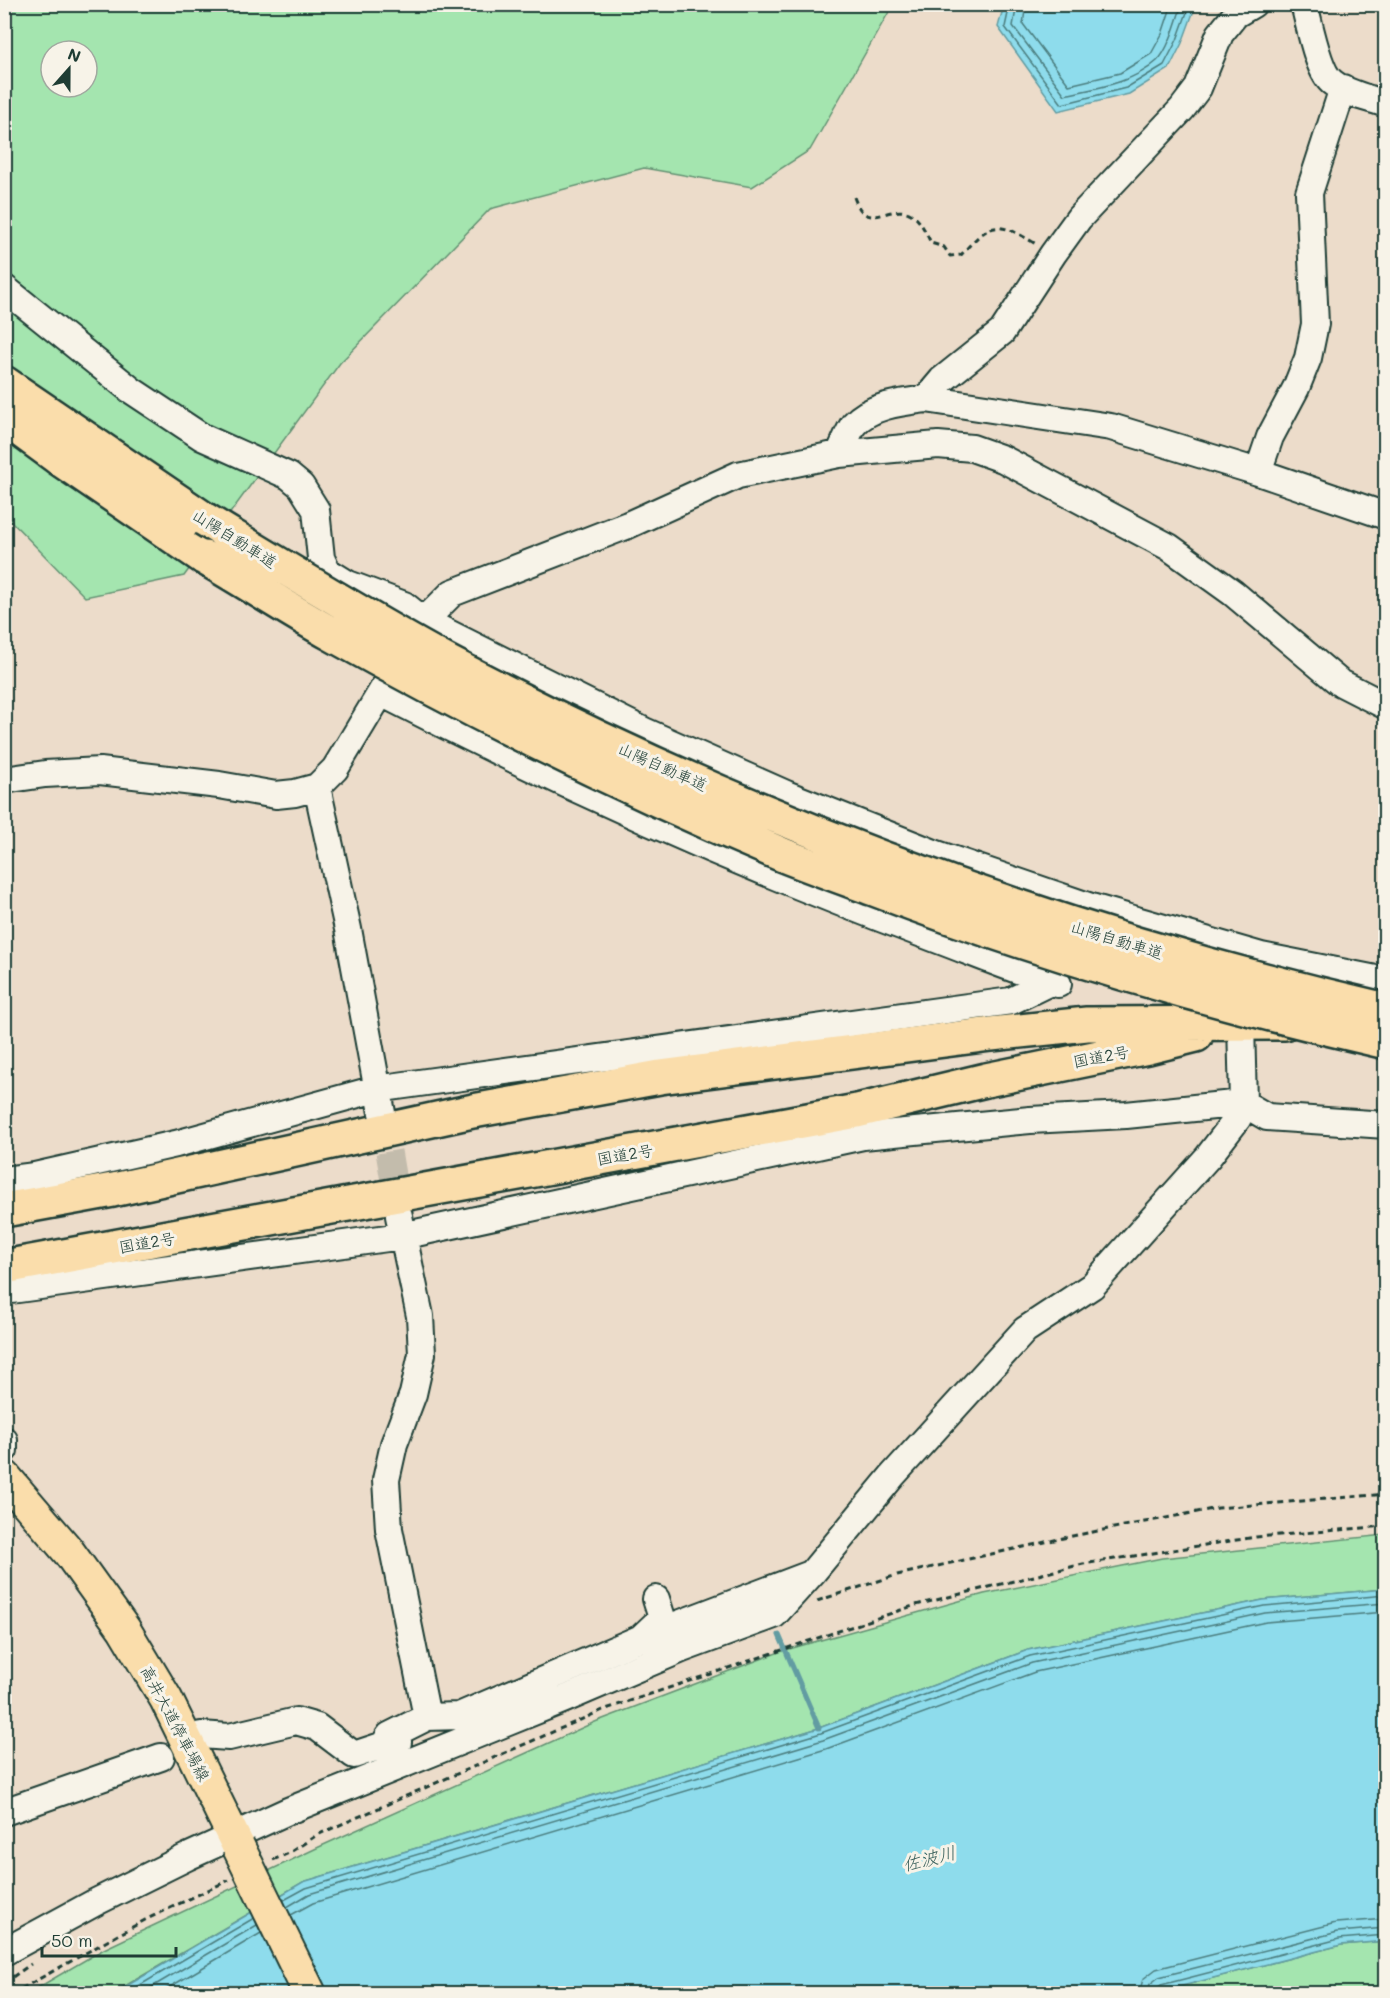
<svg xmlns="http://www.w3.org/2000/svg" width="1390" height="1998" font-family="Mali,'Klee One',sans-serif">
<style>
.green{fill:#a4e5af;stroke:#629172;stroke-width:1.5;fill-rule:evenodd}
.water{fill:#8edcec;stroke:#629ca2;stroke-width:1.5}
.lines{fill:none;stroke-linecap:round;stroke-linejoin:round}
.shore{stroke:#4b7d7e;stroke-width:1.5}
.stream{stroke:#629ca2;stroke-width:5}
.minor-tunnel{stroke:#c3bcac;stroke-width:26;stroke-dasharray:26 13;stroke-linecap:butt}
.minor-casing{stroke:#1f3d34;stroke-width:30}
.major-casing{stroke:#1f3d34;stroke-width:36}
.highway-casing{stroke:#1f3d34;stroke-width:38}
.path{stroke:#1f3d34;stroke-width:3;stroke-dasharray:6 4.5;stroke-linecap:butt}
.minor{stroke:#f7f3e8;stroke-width:26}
.major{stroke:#faddab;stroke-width:32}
.highway{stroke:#faddab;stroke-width:33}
.major-bridge-casing{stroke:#1f3d34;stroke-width:36;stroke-linecap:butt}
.highway-bridge-casing{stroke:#1f3d34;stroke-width:38;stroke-linecap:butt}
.major-bridge{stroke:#faddab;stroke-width:32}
.highway-bridge{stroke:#faddab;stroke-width:33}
.labels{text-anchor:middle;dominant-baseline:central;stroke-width:6;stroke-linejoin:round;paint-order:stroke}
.street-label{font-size:16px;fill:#1f3d34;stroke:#f7f3e8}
.water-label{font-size:18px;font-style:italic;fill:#355d59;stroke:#f7f3e8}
</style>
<rect width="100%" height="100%" fill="#ecdcca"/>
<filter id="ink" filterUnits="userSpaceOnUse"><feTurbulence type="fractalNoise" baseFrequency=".0167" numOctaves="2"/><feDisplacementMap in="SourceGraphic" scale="12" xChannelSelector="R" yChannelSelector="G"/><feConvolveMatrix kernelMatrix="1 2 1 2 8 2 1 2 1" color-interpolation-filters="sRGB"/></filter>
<g filter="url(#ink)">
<path class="green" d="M4,5h894l-8,5 -80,140 -58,37 -108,-19 -154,41 -150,154 -156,213 -99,21 -76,-78 -4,-10zM51,51h36v36h-36z
M1385,1535v54l-122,11 -235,50 -209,78 -516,154 -190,111 -86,1 77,-45 215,-102 276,-125 187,-71 202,-57 178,-36z
M1385,1941v52l-234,1 190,-49z"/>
<path class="water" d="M1004,5v-1l192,1 -14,38 -13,26 -40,25 -71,17 -60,-84z
M1385,1589v352l-44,4 -190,49h-1038l190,-112 516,-154 209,-78 235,-50z"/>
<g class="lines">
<path class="shore" d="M1010,4l-5,23 57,77 64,-16 38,-23 13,-25 13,-36
M1017,4l-4,22 52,69c31,-7 68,-12 92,-34 12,-11 20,-42 25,-57
M1026,4l-3,20 46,61 51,-12 31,-19 11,-20 10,-30
M284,1900l22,-12 515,-155 209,-77 234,-50 122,-11
M287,1907l22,-13 514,-154 209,-77 233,-50 121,-10
M291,1915l22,-12 513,-154 209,-77 231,-50 120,-10
M125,1994l129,-76
M140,1994l117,-69
M158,1994l103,-61
M1139,1994l4,-15 13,-10 180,-46 50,-4
M1148,1994l2,-10 9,-7 179,-45 48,-4
M1156,1994l1,-6 4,-3 178,-46 47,-4"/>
<path class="stream" d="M779,1635l40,93"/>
<path class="minor-tunnel" d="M382,1113l17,100"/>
<defs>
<path id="minor" d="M1304,4c5,18 14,69 29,79 14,11 36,15 53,21
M4,288l127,102 71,47 87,39 12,10 15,24 5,48 6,13 21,13 56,21 20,16 220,110 142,63 148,59 157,54 170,49 125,25
M926,399l16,-19 60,-48 51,-78 26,-36 103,-109 16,-21 22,-54 16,-20 17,-10
M839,454c5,-9 9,-22 15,-30 17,-19 49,-22 72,-25l185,28 147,45 128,44
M1258,472l12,-35 26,-49 12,-30 7,-34 -6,-131 34,-105
M381,693c175,90 351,170 536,239 47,17 93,37 141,52
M4,780l41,-6 55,-3 119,14 57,10 19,-2 22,-6 18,-18 89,-148 28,-28 176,-68 110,-50 101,-21 99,-9 34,3 31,11 166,88 64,46 106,89 47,24
M317,787l31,142 34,184
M4,1180l31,-4 141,-32 200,-55 635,-88 39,-19
M4,1291l398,-55 461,-100 167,-16 96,-5 117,-12 24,14 119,8
M4,1440v10
M642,1637l20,-19 -6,-19
M427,1717l32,-1 180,-77 169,-64
M201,1735l28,2 67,-16 21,6 37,28 30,-10 14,-3
M384,1745l5,-9 38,-19 -38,-188 -3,-49 8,-36 19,-50 9,-40 -2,-38 -21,-100
M4,1812l157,-55
M4,1952l92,-50 91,-45 101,-46 277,-112 117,-50 92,-34 39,-43 80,-97 132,-145 67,-44 116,-129 30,-39 5,-15 -2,-80 20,-67"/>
<path id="major" d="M4,1476l64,75 56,78 42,70 72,147"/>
<path id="highway" d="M4,383l200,136
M4,418l53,39 148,101
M4,1210l109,-20 360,-79 187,-34 331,-43 96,-10 198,-1
M4,1267l853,-156 129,-31 162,-33 48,-12"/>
</defs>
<use href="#minor" class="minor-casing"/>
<use href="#major" class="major-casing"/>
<use href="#highway" class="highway-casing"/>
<path class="path" d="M854,197c13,37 32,7 55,16 11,5 17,20 22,30l13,4 6,9 11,-1c30,-35 37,-34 75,-11
M817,1601l80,-26 180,-40 141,-27 168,-14
M273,1860l16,-7 28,-18 286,-125 313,-105 167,-41 173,-27 130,-11
M4,1983l27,-19
M4,1993l1,1
M12,1994l133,-74 84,-40"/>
<use href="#minor" class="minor"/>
<use href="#major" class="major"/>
<use href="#highway" class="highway"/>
<defs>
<path id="major-bridge" d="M238,1846l72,148"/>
<path id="highway-bridge" d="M204,519c81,49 162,99 245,144 296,156 611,272 937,347
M205,558c43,25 84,52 127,76 146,82 297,156 451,221 30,12 61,23 91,34 167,64 337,113 512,153"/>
</defs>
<use href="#major-bridge" class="major-bridge-casing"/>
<use href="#highway-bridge" class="highway-bridge-casing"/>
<use href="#major-bridge" class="major-bridge"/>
<use href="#highway-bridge" class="highway-bridge"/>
</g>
</g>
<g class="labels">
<g class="street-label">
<text transform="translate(235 538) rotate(32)">山陽自動車道</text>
<text transform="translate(663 766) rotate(24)">山陽自動車道</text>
<text transform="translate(1117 939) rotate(17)">山陽自動車道</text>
<text transform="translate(1101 1056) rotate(-11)">国道2号</text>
<text transform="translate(625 1154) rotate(-10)">国道2号</text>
<text transform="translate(147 1242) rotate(-10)">国道2号</text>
<text transform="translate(176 1723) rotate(62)">高井大道停車場線</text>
</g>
<g class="water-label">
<text transform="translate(929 1858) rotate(-14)">佐波川</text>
</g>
</g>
<rect width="1390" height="1998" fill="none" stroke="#f7f3e8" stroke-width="24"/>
<rect x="12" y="12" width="1366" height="1974" fill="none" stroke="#1f3d34" stroke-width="2" filter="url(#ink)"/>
<g transform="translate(69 69) rotate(21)"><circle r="28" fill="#f7f3e8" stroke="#a1aaa0" stroke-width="1.5"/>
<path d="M0-4.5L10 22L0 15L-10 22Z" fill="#1f3d34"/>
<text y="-9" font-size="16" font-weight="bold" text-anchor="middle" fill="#1f3d34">N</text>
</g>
<path d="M42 1947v9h134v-9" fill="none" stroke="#1f3d34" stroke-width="3"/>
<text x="51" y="1947" font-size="18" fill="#1f3d34" stroke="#f7f3e8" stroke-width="4.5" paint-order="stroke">50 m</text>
</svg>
